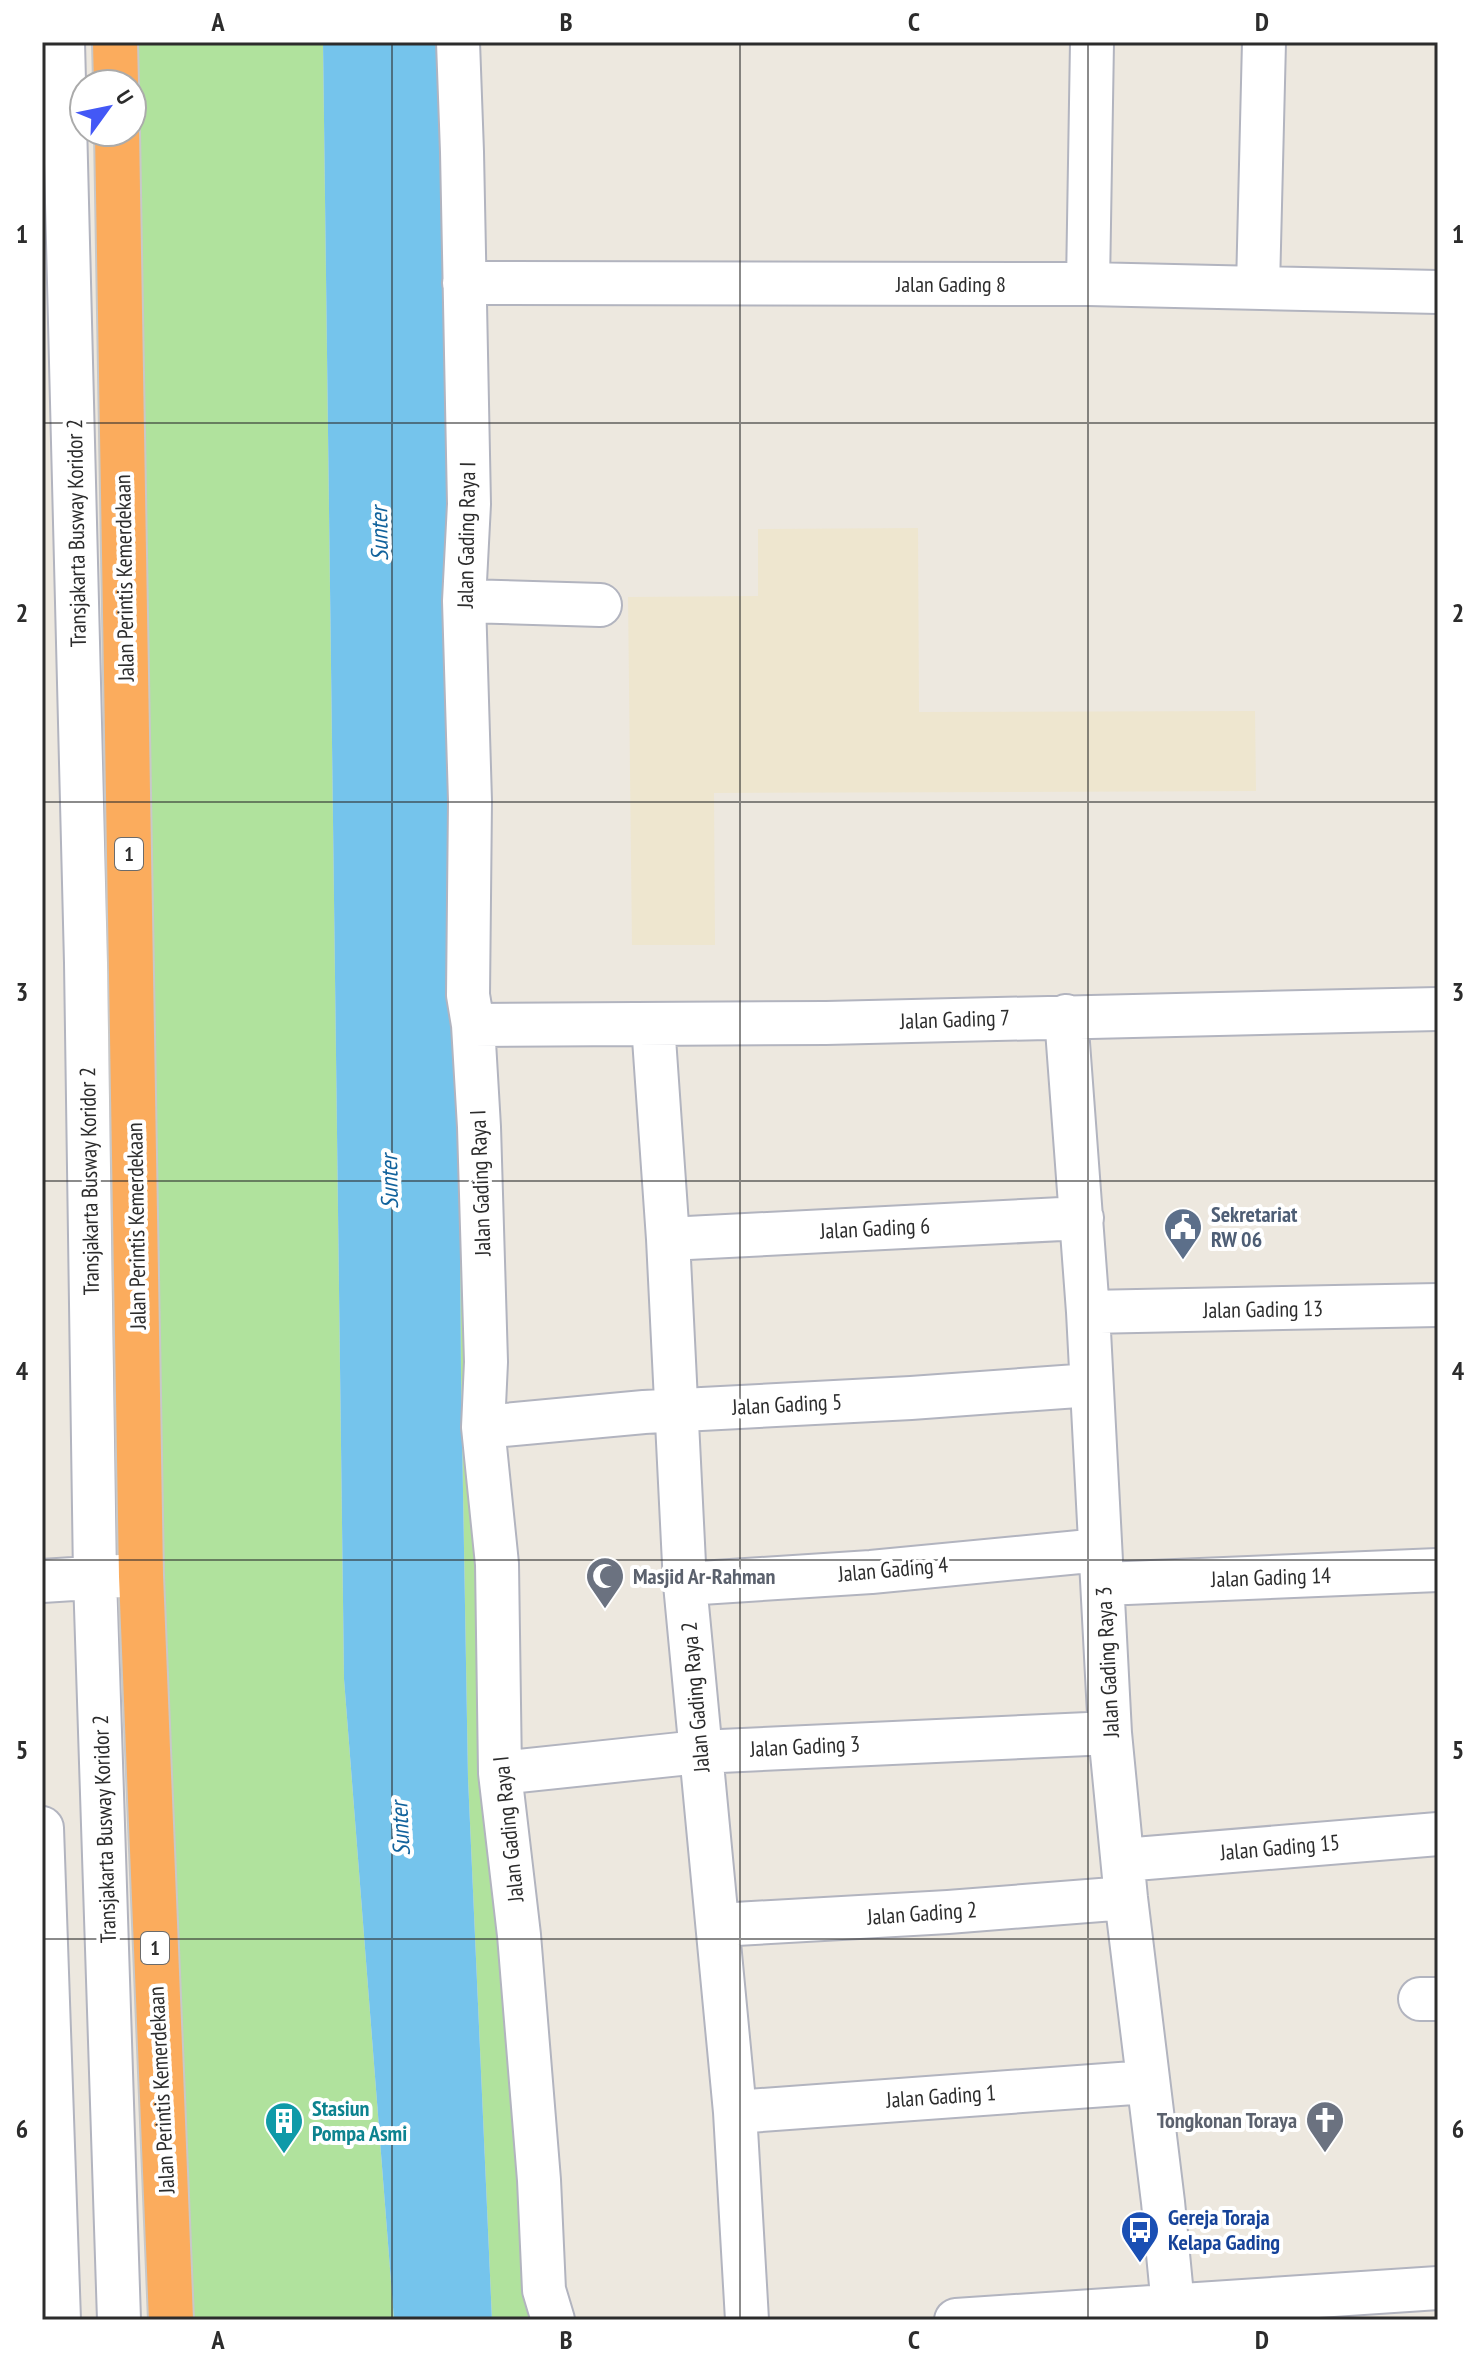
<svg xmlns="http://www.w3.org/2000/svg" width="1480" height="2362" font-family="'PT Sans Narrow',sans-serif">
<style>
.education{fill:#eee6cf}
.green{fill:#b0e29d}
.water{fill:#75c4ec}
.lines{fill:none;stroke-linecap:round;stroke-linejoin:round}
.minor-casing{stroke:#b2b4bf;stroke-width:46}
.highway-casing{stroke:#c8c8c8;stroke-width:48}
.minor{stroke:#fff;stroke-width:42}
.highway{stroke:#fbac5d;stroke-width:44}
.grid{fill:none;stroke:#2c2c2c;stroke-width:2;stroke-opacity:0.55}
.labels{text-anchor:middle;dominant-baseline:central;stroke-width:8;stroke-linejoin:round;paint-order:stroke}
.shield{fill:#fff;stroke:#6b6b6b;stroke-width:2}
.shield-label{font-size:20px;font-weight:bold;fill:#2c2c2c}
.street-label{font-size:22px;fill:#2c2c2c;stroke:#fff}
.service-label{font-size:22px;font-weight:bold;fill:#4e5e75;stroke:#fff;text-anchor:start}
.worship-label{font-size:22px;font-weight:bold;fill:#5b616d;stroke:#fff;text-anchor:start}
.culture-label{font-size:22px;font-weight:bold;fill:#0d838f;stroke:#fff;text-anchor:start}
.transit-label{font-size:22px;font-weight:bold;fill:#164399;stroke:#fff;text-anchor:start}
.water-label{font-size:24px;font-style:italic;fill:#11629c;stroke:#fff}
.neatline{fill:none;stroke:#2c2c2c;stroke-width:3}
.grid-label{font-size:26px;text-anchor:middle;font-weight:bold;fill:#2c2c2c}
</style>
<rect width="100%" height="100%" fill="#ede8df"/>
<path class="education" d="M918,528l1,184 336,-1 1,80 -542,2 1,152h-83l-4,-348 130,-1v-67z"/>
<path class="green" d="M115,42h208l21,1637 50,641h-223l-39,-2236z
M452,42l16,953 85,1325h-61l-24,-542 -7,-403z"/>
<path class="water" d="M323,42h129l9,1333 7,403 24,542h-98l-50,-641z"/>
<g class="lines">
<defs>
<path id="minor" d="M63,42l23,921 9,614 24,743
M458,42l4,110 7,352 -5,97 6,200 -2,194 5,30 6,102 7,235 -3,65 14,137 3,209 19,162 20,245 5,110 9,30
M464,283l624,1 350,8
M1088,284l4,-242
M1258,287l6,-245
M464,601l136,4
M1066,1016l22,296 22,421 16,165 37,304 10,104
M653,1024l15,215 17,345 50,528 12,208
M473,1025l353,-2 612,-14
M668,1239l414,-21
M1088,1312l350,-7
M483,1427l161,-15 267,-14 180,-13
M42,1581l79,-5
M685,1584l186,-12 229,-22
M1103,1584l335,-14
M500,1773l199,-21 411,-19
M42,1828l17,492
M1123,1860l315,-26
M718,1925l230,-13 178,-14
M1420,1999h18
M735,2112l412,-30
M956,2320l482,-32"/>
<path id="highway" d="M115,42l1,42
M117,132l24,1444 30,744"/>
</defs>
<use href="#minor" class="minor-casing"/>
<use href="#highway" class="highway-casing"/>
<use href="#minor" class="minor"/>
<use href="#highway" class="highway"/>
</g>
<path class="grid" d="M392,42v2278M740,42v2278M1088,42v2278M42,423h1396M42,802h1396M42,1181h1396M42,1560h1396M42,1939h1396"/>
<defs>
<symbol id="civic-pin" viewBox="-11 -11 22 30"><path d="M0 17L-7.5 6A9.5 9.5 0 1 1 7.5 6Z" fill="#5c6f8a" stroke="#fff"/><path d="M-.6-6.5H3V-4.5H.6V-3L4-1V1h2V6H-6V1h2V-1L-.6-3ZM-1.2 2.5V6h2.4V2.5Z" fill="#fff"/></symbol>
<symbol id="mosque-pin" viewBox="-11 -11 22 30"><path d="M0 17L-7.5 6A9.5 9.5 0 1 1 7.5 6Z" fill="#6b7280" stroke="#fff"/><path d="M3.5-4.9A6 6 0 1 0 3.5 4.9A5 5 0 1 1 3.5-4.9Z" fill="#fff"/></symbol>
<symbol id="church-pin" viewBox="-11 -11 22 30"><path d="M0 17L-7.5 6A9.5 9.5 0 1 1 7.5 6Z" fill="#6b7280" stroke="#fff"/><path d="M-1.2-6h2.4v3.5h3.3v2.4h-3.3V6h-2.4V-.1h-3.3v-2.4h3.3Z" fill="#fff"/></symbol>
<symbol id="building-pin" viewBox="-11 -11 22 30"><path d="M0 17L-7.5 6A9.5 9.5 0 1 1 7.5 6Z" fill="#0f9aa8" stroke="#fff"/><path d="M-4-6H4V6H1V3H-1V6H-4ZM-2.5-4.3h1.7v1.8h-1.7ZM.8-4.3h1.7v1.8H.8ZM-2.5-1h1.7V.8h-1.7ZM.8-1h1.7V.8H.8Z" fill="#fff"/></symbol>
<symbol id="bus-pin" viewBox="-11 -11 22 30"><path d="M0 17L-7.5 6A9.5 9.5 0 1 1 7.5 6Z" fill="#1a4fb4" stroke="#fff"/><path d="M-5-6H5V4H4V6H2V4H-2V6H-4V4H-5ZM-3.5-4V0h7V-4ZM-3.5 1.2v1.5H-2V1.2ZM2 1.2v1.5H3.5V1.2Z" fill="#fff"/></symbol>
</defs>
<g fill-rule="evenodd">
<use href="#civic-pin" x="1161" y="1205" width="44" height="60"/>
<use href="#mosque-pin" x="583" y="1554" width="44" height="60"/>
<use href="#church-pin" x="1303" y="2098" width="44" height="60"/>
<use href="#building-pin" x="262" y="2099" width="44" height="60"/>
<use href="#bus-pin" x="1118" y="2208" width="44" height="60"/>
</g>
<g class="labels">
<g class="shield">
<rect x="115" y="838" width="28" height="32" rx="6"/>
<rect x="141" y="1932" width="28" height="32" rx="6"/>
</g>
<g class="shield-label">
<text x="129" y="854">1</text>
<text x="155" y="1948">1</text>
</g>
<g class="street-label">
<text x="951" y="284">Jalan Gading 8</text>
<text transform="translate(76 533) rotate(-91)">Transjakarta Busway Koridor 2</text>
<text transform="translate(466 535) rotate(-89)">Jalan Gading Raya I</text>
<text transform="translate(124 578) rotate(-91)">Jalan Perintis Kemerdekaan</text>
<text transform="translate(955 1019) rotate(-2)">Jalan Gading 7</text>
<text transform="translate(89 1181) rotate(-91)">Transjakarta Busway Koridor 2</text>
<text transform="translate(480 1183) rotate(-92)">Jalan Gading Raya I</text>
<text transform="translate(136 1226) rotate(-91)">Jalan Perintis Kemerdekaan</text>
<text transform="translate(875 1228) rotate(-3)">Jalan Gading 6</text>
<text transform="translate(1263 1309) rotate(-1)">Jalan Gading 13</text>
<text transform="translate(787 1404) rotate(-3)">Jalan Gading 5</text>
<text transform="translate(893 1569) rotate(-5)">Jalan Gading 4</text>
<text transform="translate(1271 1577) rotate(-2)">Jalan Gading 14</text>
<text transform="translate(1107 1662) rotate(-93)">Jalan Gading Raya 3</text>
<text transform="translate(695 1697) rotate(-95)">Jalan Gading Raya 2</text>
<text transform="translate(805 1746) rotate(-3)">Jalan Gading 3</text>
<text transform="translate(104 1829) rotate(-92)">Transjakarta Busway Koridor 2</text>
<text transform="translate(508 1829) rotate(-96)">Jalan Gading Raya I</text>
<text transform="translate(1280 1847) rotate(-5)">Jalan Gading 15</text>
<text transform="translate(922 1913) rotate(-4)">Jalan Gading 2</text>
<text transform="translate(161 2090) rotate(-93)">Jalan Perintis Kemerdekaan</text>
<text transform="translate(941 2096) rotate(-4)">Jalan Gading 1</text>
</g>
<g class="service-label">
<text x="1211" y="1214">Sekretariat<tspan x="1211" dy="25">RW 06</tspan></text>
</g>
<g class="worship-label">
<text x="633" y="1576">Masjid Ar-Rahman</text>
<text x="1297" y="2120" text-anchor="end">Tongkonan Toraya</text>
</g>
<g class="culture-label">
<text x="312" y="2108">Stasiun<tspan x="312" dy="25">Pompa Asmi</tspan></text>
</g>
<g class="transit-label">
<text x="1168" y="2217">Gereja Toraja<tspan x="1168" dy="25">Kelapa Gading</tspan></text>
</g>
<g class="water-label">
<text transform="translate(379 534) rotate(-91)">Sunter</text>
<text transform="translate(389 1182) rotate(-91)">Sunter</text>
<text transform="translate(400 1829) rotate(-93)">Sunter</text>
</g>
</g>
<rect width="1480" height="2362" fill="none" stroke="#ffffff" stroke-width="88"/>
<g transform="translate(108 108) rotate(57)"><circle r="38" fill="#ffffff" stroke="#ababab" stroke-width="2"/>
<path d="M0-6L14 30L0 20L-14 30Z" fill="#4358f6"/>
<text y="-12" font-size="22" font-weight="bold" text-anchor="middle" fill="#2c2c2c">U</text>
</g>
<rect x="44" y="44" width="1392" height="2274" class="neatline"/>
<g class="grid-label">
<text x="218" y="31">A</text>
<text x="566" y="31">B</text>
<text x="914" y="31">C</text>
<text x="1262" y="31">D</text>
<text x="22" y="243">1</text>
<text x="1458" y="243">1</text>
<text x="22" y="622">2</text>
<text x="1458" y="622">2</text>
<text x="22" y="1001">3</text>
<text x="1458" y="1001">3</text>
<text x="22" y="1380">4</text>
<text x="1458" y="1380">4</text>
<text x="22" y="1759">5</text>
<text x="1458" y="1759">5</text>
<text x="22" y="2138">6</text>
<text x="1458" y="2138">6</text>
<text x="218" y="2349">A</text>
<text x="566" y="2349">B</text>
<text x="914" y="2349">C</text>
<text x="1262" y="2349">D</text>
</g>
</svg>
